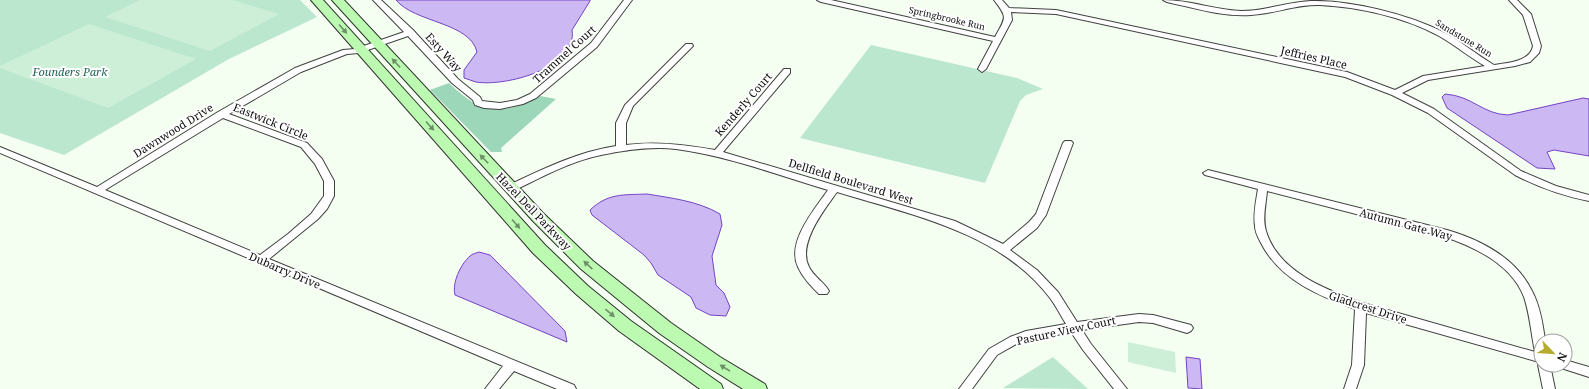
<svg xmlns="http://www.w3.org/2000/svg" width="1589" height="389" font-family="'Noto Serif',serif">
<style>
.green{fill:#bce7cf}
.forest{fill:#9cd7ba}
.pitch{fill:#cdefd8}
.water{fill:#ccb8f2;stroke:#7344c5}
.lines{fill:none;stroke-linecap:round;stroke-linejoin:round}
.minor-casing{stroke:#414141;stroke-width:2}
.secondary-casing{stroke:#303030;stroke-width:2}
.minor{fill:#fff;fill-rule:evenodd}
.secondary{fill:#bbfab0;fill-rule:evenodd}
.oneway{fill:#6d9067}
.labels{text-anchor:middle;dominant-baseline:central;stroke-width:4;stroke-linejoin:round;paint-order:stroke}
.far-street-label{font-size:9px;fill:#0e0e0e;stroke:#fff}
.street-label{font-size:11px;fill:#0e0e0e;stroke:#fff}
.park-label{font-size:11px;font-style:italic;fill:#226353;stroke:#fff}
</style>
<rect width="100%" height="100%" fill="#f4fef1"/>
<path class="green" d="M0,0h300l17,17 -88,42 -165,96 -64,-22z
M871,45l146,33 26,11 -17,6 -6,6 -35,82 -185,-45z
M1053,357l35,32 -85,-1z"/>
<path class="forest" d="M449,83c31,31 53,33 91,13l16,3 -55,49 1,4h-11l-61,-62z"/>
<path class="pitch" d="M140,0h93l46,14 -69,37 -105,-34z
M89,24l107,35 -88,49 -108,-40v-2z
M1128,342l47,10 1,21 -48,-11z"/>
<path class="water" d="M396,0h194v1l-18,29c6,38 -67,57 -96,52 -4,-1 -8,-3 -12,-4v-8l13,-18c-7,-30 -62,-29 -81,-52z
M1445,94c28,2 37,20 63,21l75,-17 6,1v57l-35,-6 -7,2 8,17 -18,-1 -90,-60 -5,-11z
M647,194c24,4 51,7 73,20l2,11 -10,31 4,29 8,8 6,14 -4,9 -16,-1 -14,-7 -5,-11 -33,-22 -7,-12 -7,-8 -52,-40 -2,-5c18,-17 33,-15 57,-16z
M479,252l11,3 75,76 2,11 -112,-47c-3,-12 5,-30 15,-39 2,-2 6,-3 9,-4z
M1186,357l14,2 2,30 -14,-1z"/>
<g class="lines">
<defs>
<path id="minor" d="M373,0h8l32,30 45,49 22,18 2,4 18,2 17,-3 13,-6 61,-51 33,-43h8l-35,47 -61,51 -13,6 -23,5 -16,-1 -9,-3 -2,-5 -21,-17 -44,-47 -49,17 -12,1 -46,18 -72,42 78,29 15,16 12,22v15l-7,13 -9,10 -49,40 305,126 2,4h-19l-43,-18 -15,18h-14l18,-23 -503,-213v-6l97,40 121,-75 77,-44 48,-18 12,-1 49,-17zM223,118l78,29 14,17 9,17v15l-13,18 -23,20 -28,21 -155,-65z
M817,0h14l164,37c11,-20 13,-19 -1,-37h8l7,8 47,2 291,62 48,18 28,-14 62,-10c-16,-9 -30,-21 -46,-30 -35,-19 -80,-29 -119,-31 -24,-1 -46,9 -69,10 -28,2 -57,-7 -84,-13l-4,-2c27,0 52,10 78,11 24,0 46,-9 70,-10 39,-1 97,13 132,31 18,9 34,23 51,33 13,-2 36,-3 39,-19l-10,-31 -14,-15h8l14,14 10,32 -2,7 -9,9 -15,4 -87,14 -26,13 32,16 87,62 35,15 33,9v6c-26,-5 -51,-14 -74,-26l-87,-62 -36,-18 -47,-18 -289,-63 -45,-2 1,8 -26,49 -4,3 -4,-3 15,-28 -172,-39z
M686,44h6l1,2 -60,60 -7,17v22c30,-4 59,0 89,5l69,-81h6v4l-67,79 232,69 48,23 26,-22 7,-8 27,-71 2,-2h6l2,2 -27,72 -9,13 -27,22 27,20 21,22 19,30 62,-8 14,1 38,10 2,3 -2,3 -4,2 -34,-10 -14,-1 -57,8 9,14 36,45h-13l-31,-39 -12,-18 -53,11 -21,12 -25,34h-13l30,-40 21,-12 16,-6 40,-7c-5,-8 -10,-18 -16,-26 -50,-66 -138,-83 -213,-106 -13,18 -40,52 -28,75 5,10 15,15 20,24l-2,3h-8c-8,-8 -16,-16 -21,-27 -12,-25 17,-58 30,-77 -50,-15 -100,-34 -152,-41 -24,-3 -51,1 -75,6 -30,6 -59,22 -86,35h-8l-1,-2 1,-2c36,-17 70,-34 109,-40v-23l9,-18z
M1208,170l239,60c34,10 69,28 85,61 8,15 11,33 13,50h-4v24h9l5,24h-12l-5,-24 1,-3 -173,-49 -2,52 -8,24h-12l8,-24 3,-56c-36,-13 -75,-29 -94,-66 -3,-6 -6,-11 -6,-17 -2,-12 1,-25 3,-37l-53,-14 -2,-2zM1267,191l178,46c30,10 67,28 79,60 6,18 7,36 11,55l-172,-49c-36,-13 -85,-31 -97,-72 -4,-13 0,-27 1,-40z
M1565,360l24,7v10l-28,-9 -2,-3h6z"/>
<path id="secondary" d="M311,0h12l222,245 43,41 43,35 90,63 2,5h-23l-81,-58 -43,-37 -43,-41z
M332,0h12l199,213 50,48 78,62 49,34 45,27 2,5h-24l-35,-22 -49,-34 -78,-64 -48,-48z"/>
</defs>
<use href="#minor" class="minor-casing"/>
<use href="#secondary" class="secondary-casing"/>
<use href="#minor" class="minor"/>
<use href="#secondary" class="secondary"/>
</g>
<defs><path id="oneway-solid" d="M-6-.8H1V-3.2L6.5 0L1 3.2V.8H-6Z"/></defs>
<g class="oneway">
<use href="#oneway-solid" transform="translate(343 29) rotate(49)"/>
<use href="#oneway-solid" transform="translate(396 63) rotate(-133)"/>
<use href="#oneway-solid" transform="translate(430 126) rotate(48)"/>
<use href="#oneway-solid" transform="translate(484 159) rotate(-134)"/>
<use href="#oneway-solid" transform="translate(516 224) rotate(49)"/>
<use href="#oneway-solid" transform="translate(588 265) rotate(-137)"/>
<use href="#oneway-solid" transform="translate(610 313) rotate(40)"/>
<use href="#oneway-solid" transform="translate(725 368) rotate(-148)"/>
</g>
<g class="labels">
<g class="far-street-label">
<text transform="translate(947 18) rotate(13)">Springbrooke Run</text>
<text transform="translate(1464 38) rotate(31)">Sandstone Run</text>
</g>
<g class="street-label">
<text transform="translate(444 52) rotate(48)">Esty Way</text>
<text transform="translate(564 54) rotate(-42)">Trammel Court</text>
<text transform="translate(1314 57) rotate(13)">Jeffries Place</text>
<text transform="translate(743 104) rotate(-49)">Kenderly Court</text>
<text transform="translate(271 121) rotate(22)">Eastwick Circle</text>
<text transform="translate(173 130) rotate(-32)">Dawnwood Drive</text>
<text transform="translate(851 181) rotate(17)">Dellfield Boulevard West</text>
<text transform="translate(534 211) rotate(46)">Hazel Dell Parkway</text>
<text transform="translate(1406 224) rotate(15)">Autumn Gate Way</text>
<text transform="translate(285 270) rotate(23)">Dubarry Drive</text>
<text transform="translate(1368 307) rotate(18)">Gladcrest Drive</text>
<text transform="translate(1066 330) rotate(-12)">Pasture View Court</text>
</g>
<g class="park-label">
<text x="70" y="71">Founders Park</text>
</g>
</g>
<g transform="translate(1553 353) rotate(115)"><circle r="19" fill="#ffffff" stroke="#9f9f9f"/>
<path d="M0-3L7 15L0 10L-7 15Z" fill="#b6ab2f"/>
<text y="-6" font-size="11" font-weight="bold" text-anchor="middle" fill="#0e0e0e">N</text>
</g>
</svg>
